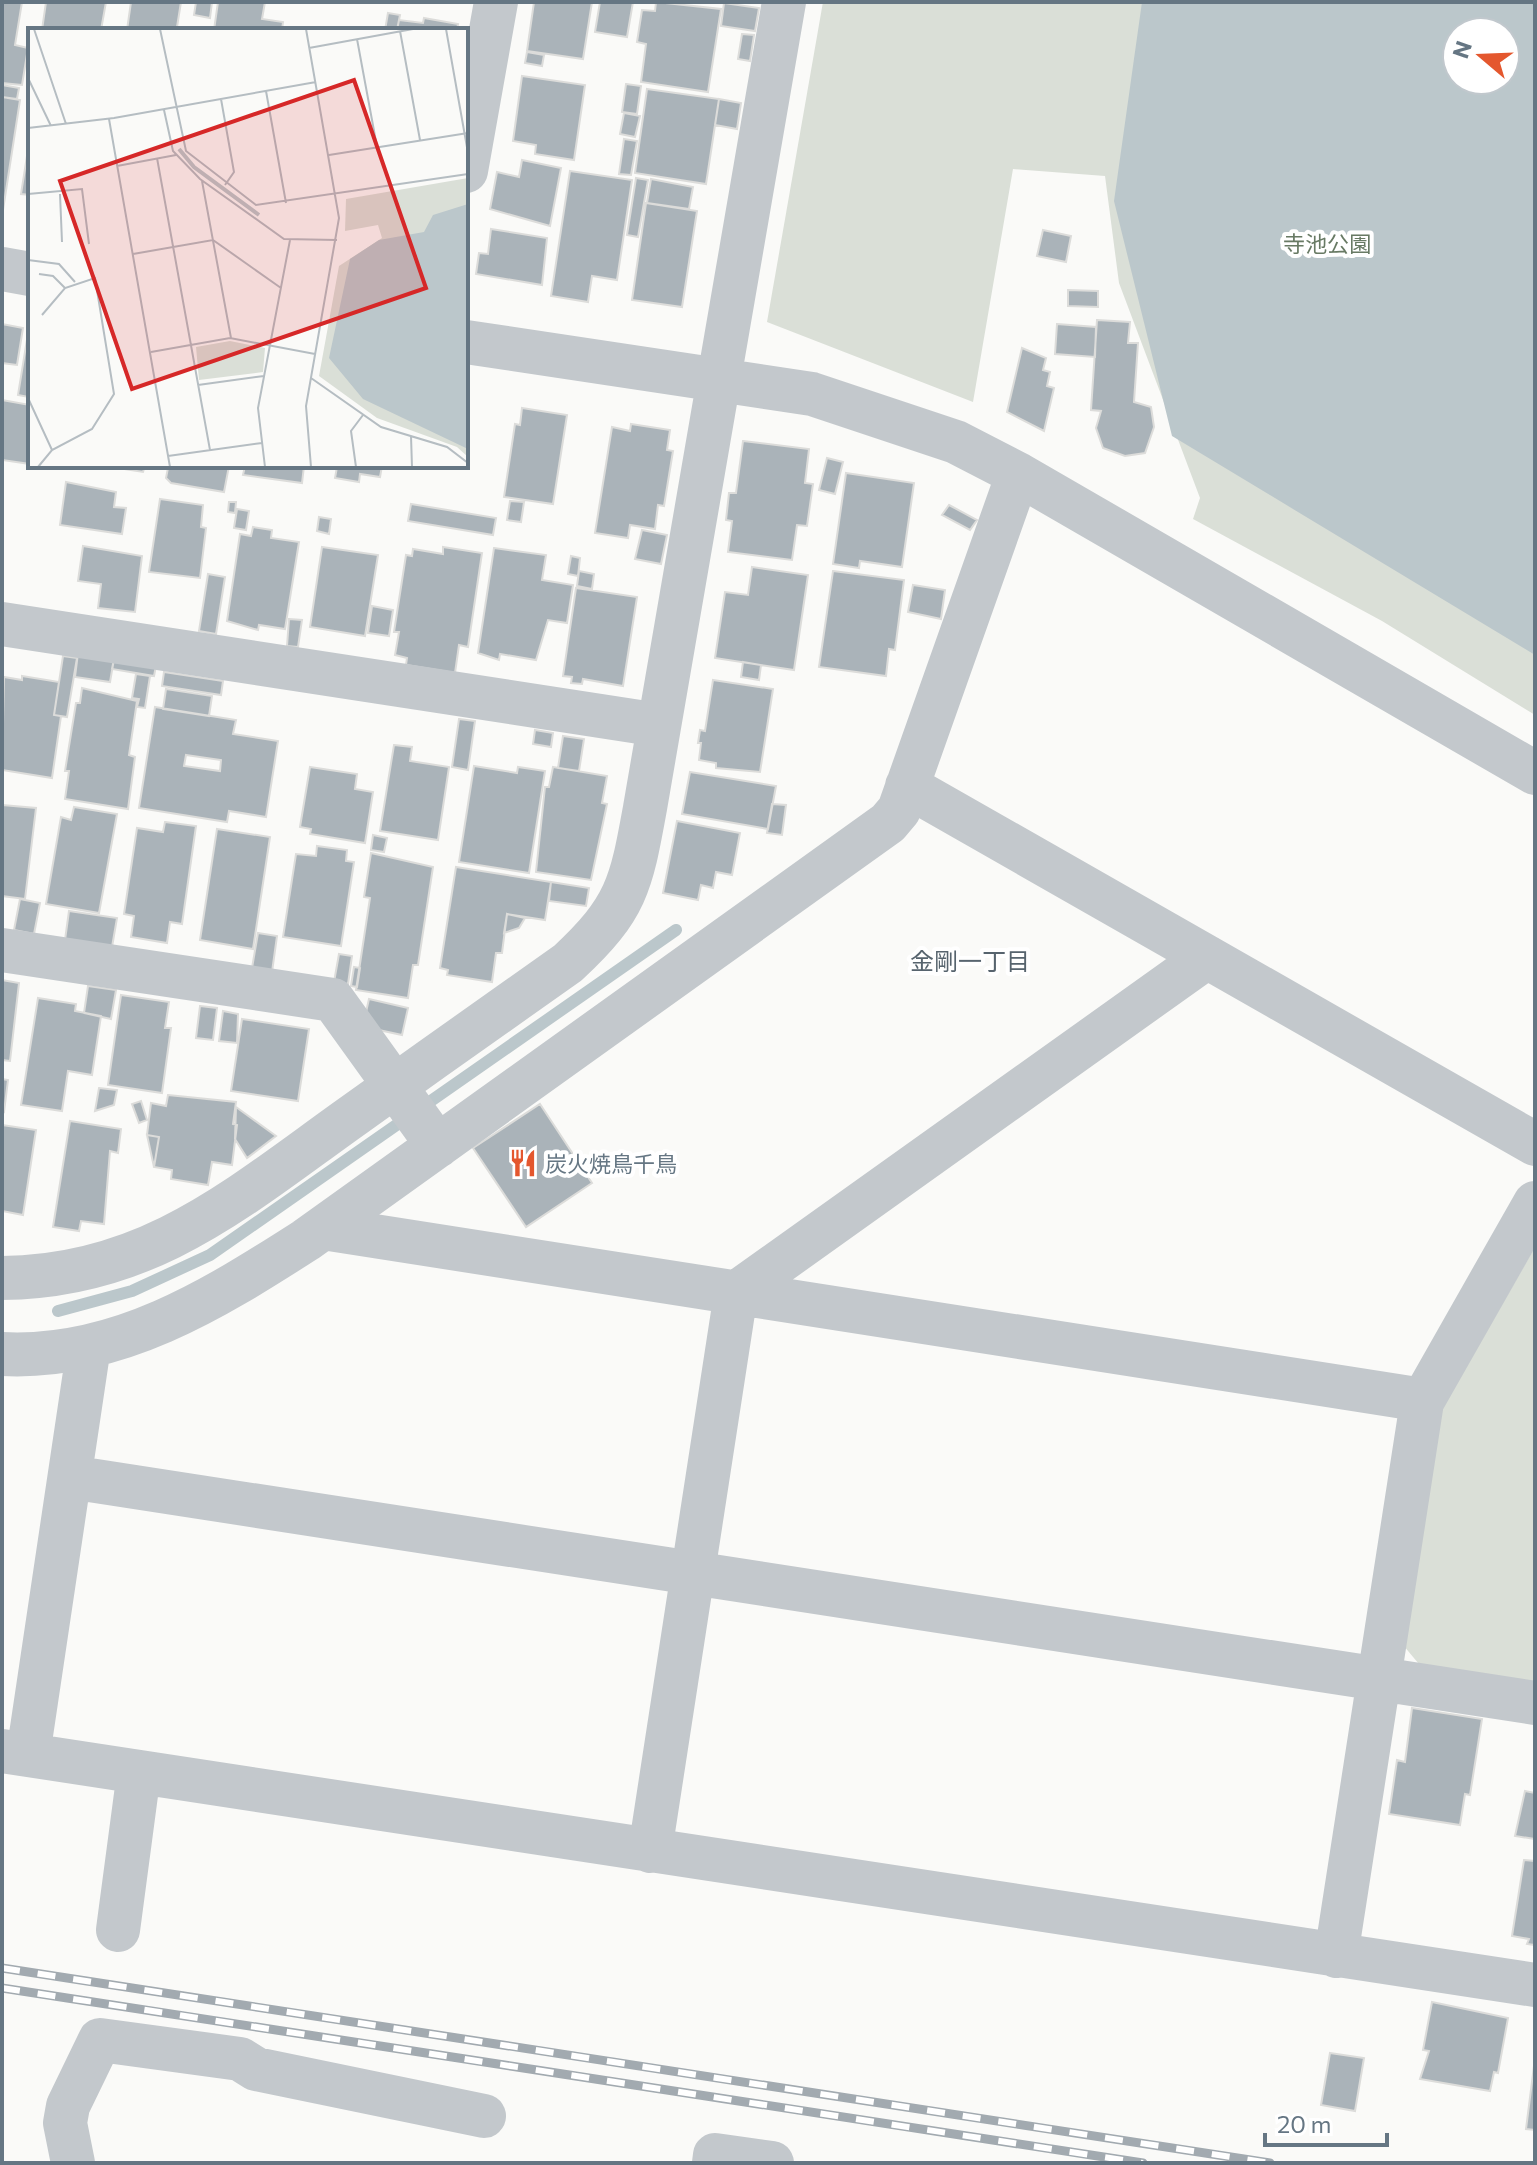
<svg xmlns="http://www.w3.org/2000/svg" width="1537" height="2165" font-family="Commissioner,'Noto Sans JP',sans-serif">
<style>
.green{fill:#dadfd7;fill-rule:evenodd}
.water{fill:#bbc7cb;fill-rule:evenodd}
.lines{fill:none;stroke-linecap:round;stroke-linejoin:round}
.stream{stroke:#bbc7cb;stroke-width:12}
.building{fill:#aab3b9;stroke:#dcdcda;stroke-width:2;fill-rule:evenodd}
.minor{stroke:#c3c8cc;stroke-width:44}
.rail-casing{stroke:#a2aab0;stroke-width:9}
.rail{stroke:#fff;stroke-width:6;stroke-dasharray:18;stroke-linecap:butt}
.labels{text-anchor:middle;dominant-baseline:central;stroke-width:8;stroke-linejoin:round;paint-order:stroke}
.park-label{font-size:22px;fill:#687a64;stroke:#fff}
.poi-label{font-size:22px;fill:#657683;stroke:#fff;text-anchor:start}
.neighbourhood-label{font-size:24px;fill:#57646e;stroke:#fff}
.inset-river{fill:none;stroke:#bbc7cb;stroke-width:4}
.inset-road{fill:none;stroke:#b5bdc2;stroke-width:2}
.view{fill:#d62828;fill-opacity:0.15;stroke:#d62828;stroke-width:4}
.inset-edge{fill:none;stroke:#657683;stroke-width:4}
</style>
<rect width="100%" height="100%" fill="#fafaf8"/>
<path class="green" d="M823,2h712v713l-153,-94 -189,-102 7,-21 -81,-215 -14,-107 -92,-7 -40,233 -206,-80zM1457,32h48v48h-48z
M1535,1247v440l-111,-17 -21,-25 39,-236z"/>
<path class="water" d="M1142,2h393v653l-363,-219 -58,-235zM1457,32h48v48h-48z"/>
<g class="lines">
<path class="stream" d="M58,1311l74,-20 78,-36 466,-325"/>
</g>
<path class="building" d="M2,2h20l-7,43 13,3 -6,37 -20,-2z
M46,2h60l-5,28h-59z
M131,2h50l-4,25 14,3h-64z
M196,2h16l-2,16 -16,-3z
M218,2h47l-3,17 21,3 -1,8h-68z
M534,2h58l-9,57 -56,-8z
M600,2h33l-6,35 -32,-5z
M656,2l65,7 -13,83 -67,-10 5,-38 -9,-2 5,-32 13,1z
M724,3l35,5 -4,23 -34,-5z
M388,13l12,2 -3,15h-12z
M424,18l34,6 -1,6h-60l2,-10 24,3z
M742,34l12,1 -4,26 -12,-2z
M527,52l17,3 -2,11 -17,-3z
M522,76l63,9 -11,75 -39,-6 1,-9 -23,-4z
M626,84l15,2 -4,28 -15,-2z
M2,85l17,3 -2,11 -15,-2z
M647,89l72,10 -13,85 -71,-11z
M2,97l18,3 -17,110h-1z
M719,99l22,4 -4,26 -22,-4z
M624,113l16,3 -5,21 -15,-3z
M30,137v58l-9,-1z
M624,139l13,2 -6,34 -12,-1z
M522,160l39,8 -11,58 -60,-17 7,-37 22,5z
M570,171l62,9 -15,100 -25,-4 -4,26 -37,-6z
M636,178l12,2 -10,57 -11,-2z
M651,179l42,8 -4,22 -42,-6z
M646,203l51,8 -15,96 -50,-7z
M491,229l56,9 -5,47 -66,-11 3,-21 9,1z
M1043,230l28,6 -5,26 -29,-6z
M1068,290l30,1v16l-30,-1z
M1097,320l33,2 -2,21h10l-4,59 17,5 3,20 -9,26 -20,3 -22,-8 -7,-20 5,-17 -10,-1z
M2,324l21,4 -6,37 -15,-2z
M1057,324l39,3 -1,30 -40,-3z
M29,327l1,1v74l-1,-5 -11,-2z
M1022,348l24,10 -3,12 7,2 -3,14 7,2 -10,43 -37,-19z
M2,400l28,5v59l-28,-4z
M522,408l45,7 -14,89 -49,-7 11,-73 5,1z
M631,424l39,6 -3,20 6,1 -9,55 -6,-1 -3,24 -25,-4 -2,13 -33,-5 17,-106 18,4z
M743,441l66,8 -4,34 8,1 -6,42 -10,-1 -5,35 -64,-8 4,-31 -6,-1 3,-27h7z
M827,458l16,4 -8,32 -16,-4z
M105,466h40l-2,6z
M173,466h56l-5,26 -53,-9 -5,-5 2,-10z
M245,466h59l-2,17 -59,-8z
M330,466h52l-2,11 -20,-3 -1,8 -24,-4 2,-11z
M846,473l68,10 -12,84 -42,-6 -1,7 -26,-4z
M66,482l50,10 -2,15 12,1 -4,26 -62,-9z
M160,499l43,6 -2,22 5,1 -6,50 -51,-6z
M510,501l14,1 -3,20 -14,-2z
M229,502h7l-1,11 -7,-1z
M411,504l85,14 -3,17 -85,-14z
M949,505l28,15 -7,10 -28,-15z
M237,509l12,2 -3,19 -12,-2z
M319,517l12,2 -2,15 -12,-3z
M253,527l19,3 -1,8 28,4 -14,87 -26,-4 -1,5 -31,-9 13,-87 11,2z
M642,530l25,5 -6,29 -26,-5z
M83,546l59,10 -7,56 -37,-4 3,-24 -23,-3z
M322,547l56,8 -13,81 -55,-9z
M443,547l39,6 -14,94 -9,-2 -4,28 -49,-8 1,-7 -12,-3 4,-23h-5l12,-77 6,1 1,-7 30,5z
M494,548l52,7 -4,25 31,5 -6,38 -19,-3 -12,40 -36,-6 -1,6 -21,-7z
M571,556l9,2 -2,18 -10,-2z
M752,567l56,8 -14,95 -79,-12 10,-66 23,3z
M579,571l15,3 -2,15 -15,-3z
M833,571l71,9 -9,70 -6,-1 -3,27 -67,-9z
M208,574l17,3 -9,57 -17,-3z
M913,585l32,5 -4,29 -33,-7z
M576,588l61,9 -14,89 -40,-7 -1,5 -11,-1 1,-6 -9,-1z
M372,606l21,4 -4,26 -21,-3z
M289,619l13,1 -4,27 -11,-1z
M78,653l36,6 -4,23 -35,-5z
M63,656l14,2 -10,59 -13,-2z
M114,659l42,7 -2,10 -42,-7z
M743,662l18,3 -2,15 -18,-3z
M164,672l59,9 -2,14 -59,-9z
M136,674l14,2 -5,32 -8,-1 2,-8 -7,-1z
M22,676l37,6 -5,33 7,1 -9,62 -50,-8 2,-93 18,3z
M713,680l60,9 -13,83 -44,-4v-5l-17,-3 2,-17h-3l2,-13 5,1z
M82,688l55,13 -8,54 6,2 -7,52 -63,-10 4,-28h-4l11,-68h4z
M166,689l46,7 -3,20 -46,-7z
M155,707l81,13 -3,14 45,7 -12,76 -37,-6 -2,11 -88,-14zM186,755l35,5 -1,11 -36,-5z
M459,719l16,2 -7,49 -16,-3z
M535,730l18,3 -2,14 -18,-3z
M563,736l21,3 -5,32 -21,-3z
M394,745l18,2 -2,14 39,6 -11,73 -58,-9z
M474,766l43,7 1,-6 27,4 -16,102 -70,-11z
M310,767l47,7 -2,15 18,3 -8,51 -55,-9 1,-5 -11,-2z
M553,767l54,9 -5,27 5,1 -16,76 -55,-8 9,-85h4z
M690,772l86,14 -8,43 -86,-15z
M772,804l14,1 -4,30 -15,-2z
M2,805l34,3 -11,91 -23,-3z
M74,807l43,7 -18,99 -53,-9 15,-87 10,3z
M677,821l63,12 -8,42 -16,-3 -3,16 -12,-3 -3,15 -35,-7z
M165,822l31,4 -14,98 -12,-2 -3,21 -36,-6 3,-21 -10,-2 13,-86 26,4z
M217,829l53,8 -17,112 -53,-9z
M373,835l14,3 -3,14 -13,-2z
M317,846l30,4 -1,11 8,1 -13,84 -58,-9 13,-83 20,2z
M371,853l62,14 -15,98h-5l-5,33 -52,-8 14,-92 -6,-1z
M456,867l95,15 -6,38 -38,-6 -5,39h-6l-4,29 -45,-7 1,-5 -8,-2z
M551,882l38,6 -3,18 -37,-5z
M20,899l20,4 -6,31 -20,-4z
M69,911l48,7 -5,29 -47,-7z
M507,914l18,4 -6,10 -15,5z
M258,933l19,3 -5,36 -20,-4z
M339,954l13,2 -4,28 -14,-2z
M354,967l6,1 -3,19 -6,-1z
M2,980l17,3 -9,78 -8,-1z
M88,986l28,4 -5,29 -27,-6z
M121,995l48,7 -4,26h6l-9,65 -54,-8z
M38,998l38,6 -1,7 26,5 -9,59 -24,-4 -6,40 -41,-6z
M369,999l39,9 -6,27 -23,-5 -13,-18z
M200,1006l17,2 -4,32 -17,-2z
M223,1011l15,3 -1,29 -18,-2z
M242,1019l67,10 -11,72 -67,-10z
M2,1079l6,1 -4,32 -2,-1z
M99,1088l18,2 -3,15 -19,6z
M168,1095l68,7 -3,22 4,1 -5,40 -20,-3 -4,23 -37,-6 1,-9 -18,-3 5,-30 -12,-2 4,-32 15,3z
M141,1101l6,19 -8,3 -7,-19z
M540,1104l52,79 -66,44 -53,-79z
M236,1107l40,29 -29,22 -12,-19z
M70,1121l51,8 -3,24 -8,-2 -6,73 -23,-3 -2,10 -26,-4z
M2,1125l34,5 -13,85 -21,-4z
M147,1135l12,2 -5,30z
M1412,1708l70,11 -12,76 -5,-1 -5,31 -71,-11 8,-54 8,2z
M1525,1791l10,2v46l-20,-3z
M1524,1860l11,1v84l-8,-1 2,-5 -17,-3z
M1432,2002l76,16 -10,55 -4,-1 -4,19 -70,-12 9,-28 -6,-1z
M1330,2053l34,5 -9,53 -34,-6z
M1535,2058v72l-9,-1z"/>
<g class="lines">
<path class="minor" d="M466,171l30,-169
M2,269l28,5
M466,342l346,52 144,48 62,32 517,299
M2,624l657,101
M907,786l628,358
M2,950l331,50 105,146
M323,1228l1100,172
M2,1278c148,-1 238,-82 352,-163 71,-51 143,-102 214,-152 59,-55 63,-78 77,-155l139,-806
M2,1354c115,6 212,-55 304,-114l582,-417 11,-13 119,-336
M70,1477l1465,226
M2,1751l1533,234
M28,1755l61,-409
M650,1851l86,-558 471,-336
M118,1930l21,-158
M1336,1956l86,-554 113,-199
M73,2163l-8,-40 3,-17 32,-66 140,19 16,10 228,47
M714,2163l1,-8 57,8"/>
<defs>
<path id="rail" d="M2,1968l1268,195
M2,1988l1141,175"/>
</defs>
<use href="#rail" class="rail-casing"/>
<use href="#rail" class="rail"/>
</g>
<defs>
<symbol id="restaurant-bare" viewBox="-9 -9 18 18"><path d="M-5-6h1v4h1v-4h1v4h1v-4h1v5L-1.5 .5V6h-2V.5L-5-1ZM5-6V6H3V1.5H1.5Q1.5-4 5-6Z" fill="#e4572e" stroke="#fff" stroke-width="2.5" paint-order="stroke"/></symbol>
</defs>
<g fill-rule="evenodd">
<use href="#restaurant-bare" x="503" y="1143" width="40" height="40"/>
</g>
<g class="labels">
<g class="park-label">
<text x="1327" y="243">寺池公園</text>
</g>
<g class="poi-label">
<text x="545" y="1163">炭火焼鳥千鳥</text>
</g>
<g class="neighbourhood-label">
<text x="970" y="960">金剛一丁目</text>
</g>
</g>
<g transform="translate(28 28)">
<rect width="440" height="440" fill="#fafaf8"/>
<path d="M440,150v279l-11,-10 -80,-29 -58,-42 20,-110 43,-28 -4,-13 -33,6 1,-32zM202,313l35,7 -2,24 -64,8 -3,-33z" fill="#dadfd7"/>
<path d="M440,176l-1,111 1,134 -105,-50 -34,-41 21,-99 29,-19 45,-8 9,-17z" fill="#bbc7cb"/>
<path class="inset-river" d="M151,121l15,18 65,48"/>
<path class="inset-road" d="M6,1l32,95M132,1l26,122 70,54 212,-31M278,1l33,189 -33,188 5,61M418,1l22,124M372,3l20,109M329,11l20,108M281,20l104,-19M0,50l23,48M238,63l20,112M193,71l13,73 -9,13M136,82l9,41 27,28 84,60 53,1M81,91l61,348M0,100l86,-10 202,-36M301,127l139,-22M129,130l53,292M89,138l59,-11M174,153l29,157M0,166l54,-5 7,55M32,166l2,48M105,226l80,-14 68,48M0,232l31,4 16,18M11,246l14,2 12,12M123,324l79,-14 85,16M283,350l70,49 66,20 21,16M170,357l66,-9M0,370l24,52M383,408l1,31M140,428l94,-13M10,439l14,-17 40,-21 22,-35 -19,-116 -30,10 -23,27M237,439l-7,-59 32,-168M328,439l-5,-36 12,-16"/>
<path class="view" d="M326,52l72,208 -294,101 -72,-208z"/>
<rect width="440" height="440" class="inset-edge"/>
</g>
<rect width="1537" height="2165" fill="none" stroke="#657683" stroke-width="8"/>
<g transform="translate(1481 56) rotate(289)"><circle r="38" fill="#ffffff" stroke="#c1c8cd" stroke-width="2"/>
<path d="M0-6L14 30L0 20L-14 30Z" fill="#e4572e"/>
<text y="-12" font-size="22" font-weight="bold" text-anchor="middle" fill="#657683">N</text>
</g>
<path d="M1265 2133v12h122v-12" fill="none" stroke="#657683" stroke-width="4"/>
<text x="1277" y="2133" font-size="24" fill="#657683" stroke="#ffffff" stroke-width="6" paint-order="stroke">20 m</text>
</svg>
